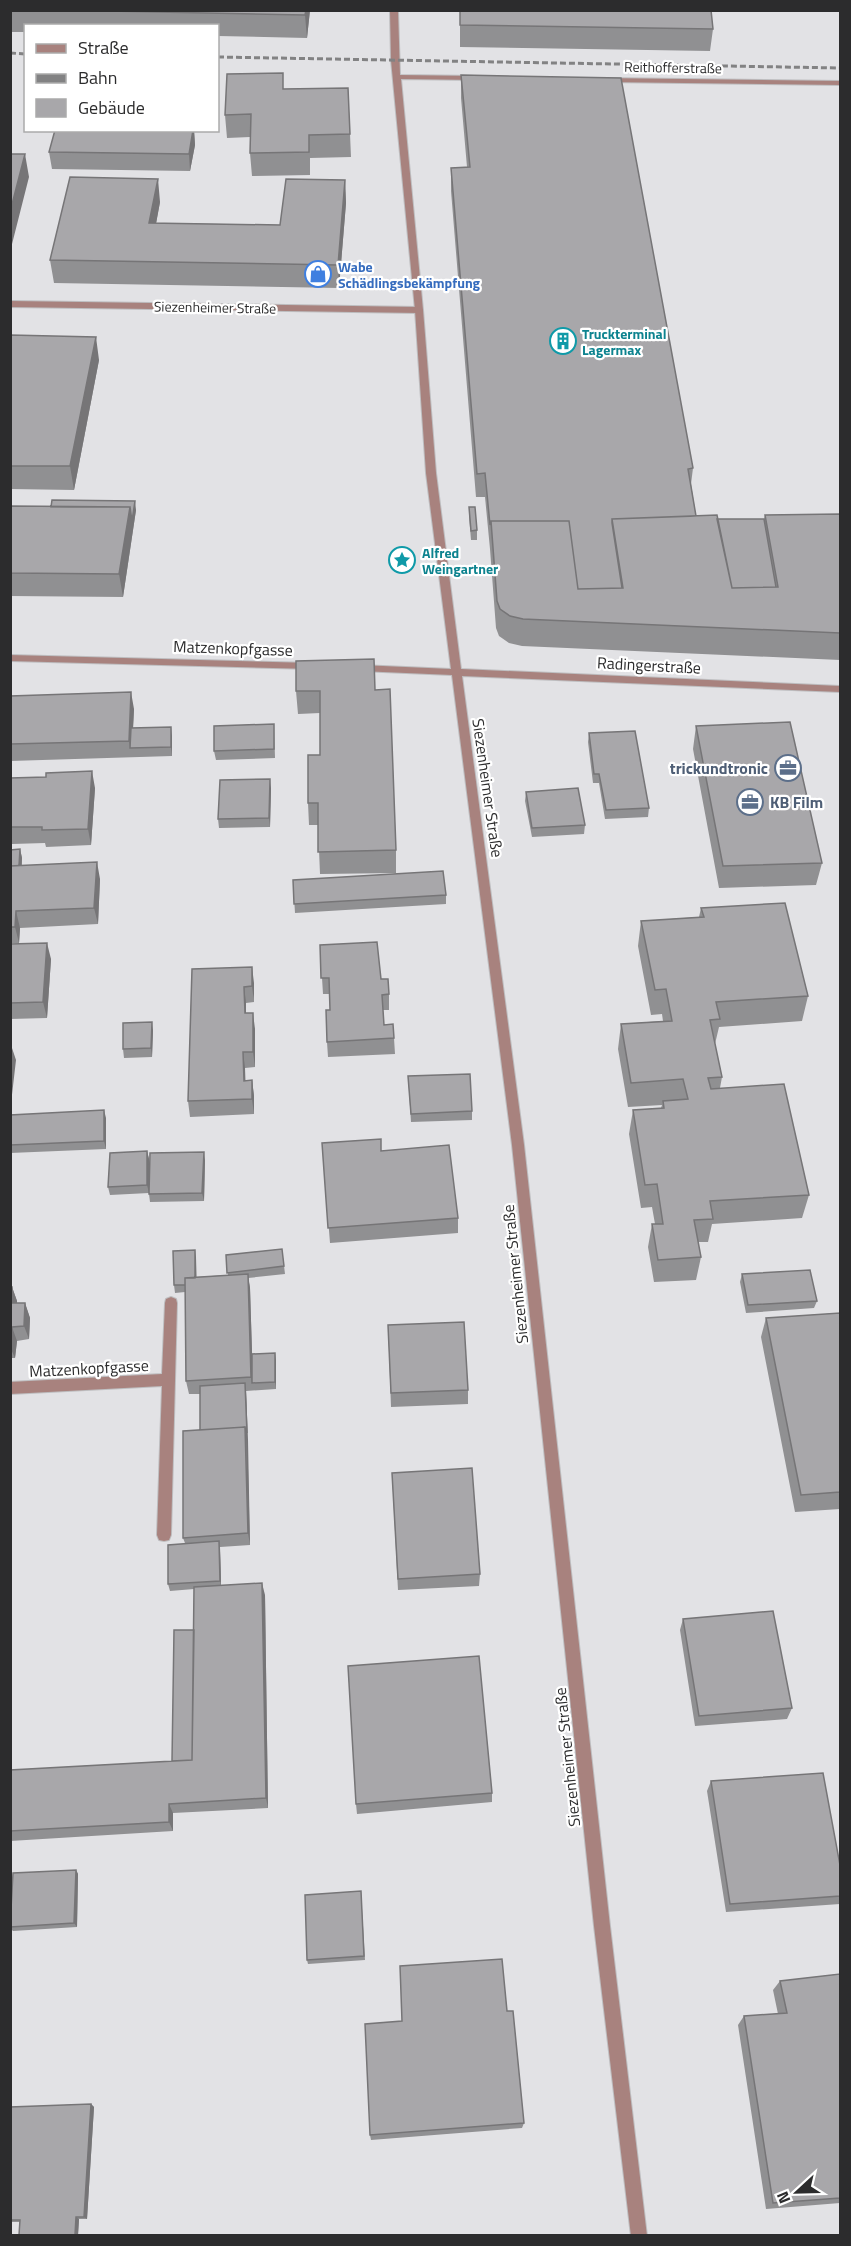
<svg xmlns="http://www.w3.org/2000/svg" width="851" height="2246" font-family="'Titillium Web',sans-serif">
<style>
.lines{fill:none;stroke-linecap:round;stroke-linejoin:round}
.service-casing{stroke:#bebec0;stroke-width:2}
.minor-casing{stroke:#bebec0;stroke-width:2}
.service{fill:#a8827e;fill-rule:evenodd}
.minor{fill:#a8827e;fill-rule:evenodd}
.rail{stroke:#828283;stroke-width:3;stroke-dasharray:6 3;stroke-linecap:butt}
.wall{fill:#909092}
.shaded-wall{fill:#767577}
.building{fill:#a8a7aa;stroke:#767577;stroke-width:1.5}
.labels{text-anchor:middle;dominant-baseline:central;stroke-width:4.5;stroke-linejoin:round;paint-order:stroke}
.far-street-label{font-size:14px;fill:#2c2c2d;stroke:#fff}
.far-shop-label{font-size:14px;font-weight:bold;fill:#366cbe;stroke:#fff;text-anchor:start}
.far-culture-label{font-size:14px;font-weight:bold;fill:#0d838f;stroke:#fff;text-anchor:start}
.street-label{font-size:16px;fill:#2c2c2d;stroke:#fff}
.service-label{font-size:16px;font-weight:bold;fill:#4e5e75;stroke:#fff;text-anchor:end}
</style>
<rect width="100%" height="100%" fill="#e2e2e5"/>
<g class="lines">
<defs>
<path id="service" d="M10,301l409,6 4,3 -4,3 -409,-6z
M171,1297l5,2 1,4 -6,232 -2,5 -5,1 -5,-1 -2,-5 5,-149 -152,8v-12l152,-8 3,-71 1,-4z"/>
<path id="minor" d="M390,10h8l2,65 76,1 4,2 -4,2 -75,-1 22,231 13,163 25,196 379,17v6l-378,-16 62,469 86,781 37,310h-16l-37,-310 -82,-781 -60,-470 -92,-4 -5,-3 5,-3 91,4 -25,-196 -11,-163 -24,-250z
M602,78l238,3v4l-235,-3h-3z
M10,655l302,8 5,3 -5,3 -302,-8z"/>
</defs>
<use href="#service" class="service-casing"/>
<use href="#minor" class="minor-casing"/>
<use href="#service" class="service"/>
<use href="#minor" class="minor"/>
<path class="rail" d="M10,53l16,1
M218,57l622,11"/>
</g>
<path class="wall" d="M10,10h300l-3,28 -89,-2v-10h-192v6h-16z
M460,10l253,19 -3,22 -250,-4z
M461,75l232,393 -2,16 5,32 21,3h47l1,-4 75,-1v146l-318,-14 -13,-3 -10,-7 -3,-8 -6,-79 -5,-52h-9l-25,-306v-23l16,-1 -6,-69z
M348,88l3,69 -41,1v17l-58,1 -2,-23v-16l-23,1 -2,-23 59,-26z
M55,130h139l1,15 -5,26 -138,-2 -3,-17z
M345,180l1,23 -7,85 -285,-5 -4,-23 110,-58 -4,21 124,2z
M10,335l89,25 -25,130 -64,-1z
M10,506l126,4 -13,87 -113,-1z
M469,507l8,23v10h-6l-2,-24z
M375,690l21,160v23l-76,1 -2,-49h-9l-1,-22 12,-48v-42l-22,1 -2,-23z
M10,696l124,13 -1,19 39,8v20l-162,5z
M274,724l1,34 -59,2 -2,-9z
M696,726l126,137 -6,22 -97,3 -26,-139z
M589,733l60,75 -1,9 -43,2 -6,-36h-6l-5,-41z
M10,778l85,10 -4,57 -45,2 -1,-4 -33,1v4h-2z
M271,788l-1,39 -51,1 -1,-9z
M526,792l59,33 -1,9 -52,3 -7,-36z
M20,849l2,9v8l78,13 -2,45 -78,4 -1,15h-9v-93z
M293,880l153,15v9l-151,9z
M701,908l107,88 -6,25 -83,6 -4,17 7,33 -2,11 89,107 -7,23 -90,6 -4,18h-10l3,15 -5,23 -42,2 -6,-35 4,-23h3l-3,-17 -11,1 -12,-74 4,-24 28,-2 1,-3 -34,2 -10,-58 3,-25 42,-3 -1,-7 -11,1 -13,-69 3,-25 58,-4z
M10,944l41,15 -4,59 -37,1z
M320,945l61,34 8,15v16h-6l1,15 10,13 1,16 -67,3 -1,-15 3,-32v-16h-7z
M252,967l2,35 -8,1v10l9,16v38l-10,1v12h7l2,16v18l-64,3 -2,-16z
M153,1030l-1,27 -28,1 -1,-9z
M408,1076l64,35v9l-61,2z
M10,1115l96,3v31l-96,4z
M322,1143l59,8 77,67v15l-128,10z
M147,1151l2,8v34l-39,2 -2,-8z
M205,1160l-1,41 -54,1 -1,-8z
M282,1249l3,25 -37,4 2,10 2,66 23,-1 1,36 -30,2 4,154 -30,2 1,38 44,10 3,213 -95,5v18l-163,10v-71l162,-9 22,-131v-41l-24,2 -2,-7 17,-41 -2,-5 17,-108v-36h-11l-3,-13 -1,-89 -10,1 -1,-8 22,-28v20l32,-2 -2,-20z
M742,1274l75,27 -3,7 -68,5 -6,-31z
M10,1287h2l5,14v2h8l5,15 -1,21 -12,2 -2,17h-5z
M840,1313v196l-45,3 -34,-175 5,-19z
M388,1325l80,65v14l-77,3z
M392,1473l88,101 -1,12 -81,4z
M683,1619l109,89 -5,11 -92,7 -15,-96z
M711,1781l129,84v39l-114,8 -19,-121z
M492,1793v9l-135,12 -1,-10z
M76,1870l2,4 -1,53 -64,4 -3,-3v-15z
M361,1891l4,69 -57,4 -1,-4z
M840,1974v229l-74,6 -28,-184 6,-9 34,-2 -5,-24 7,-9z
M507,2011l17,112 -2,5 -151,12 -1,-5 32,-114z
M91,2104l3,3 -7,112h-8l-1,16h-59l1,-13h-10v-115z"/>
<path class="shaded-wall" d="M306,10h4l-3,28 -2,-23z
M193,130h1l1,15 -5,26 -1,-17z
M25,154l4,23 -19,75v-40z
M158,179l2,23 -8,44 -3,-23z
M345,180l1,23 -7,85 -1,-23z
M96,337l3,23 -25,130 -4,-24z
M135,501l1,9 -13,87 -4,-23 11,-67z
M131,692l3,17 -2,39h-2l-1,-7z
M171,727l1,9v20l-1,-9z
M92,771l3,17 -4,57 -3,-16z
M270,779l1,9 -1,39 -1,-9z
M20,849l2,9 -2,24 -2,-9z
M97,862l3,17 -2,45 -4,-16z
M16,911l4,17 -1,15 -4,-16z
M47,943l4,16 -4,59 -4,-16z
M252,967l2,16v19l-2,-16z
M244,987l2,16v26l-1,-16z
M253,1013l2,16v38l-2,-15z
M152,1022l1,8 -1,27 -1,-9z
M11,1045l5,15 -6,52v-58z
M243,1052l2,16 1,28 -2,-15z
M252,1080l2,16v18l-2,-15z
M104,1110l2,8v31l-2,-8z
M147,1151l2,8v34l-2,-8z
M204,1152l1,8 -1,41 -2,-8z
M195,1250l1,7 1,35 -2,-8z
M248,1274l2,14 3,95h-1l-1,-6z
M12,1287l5,14 -1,16 -5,-14z
M25,1303l5,15 -1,21 -5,-13z
M12,1327l5,14 -2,17 -5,-11z
M275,1353l1,7v29l-1,-7z
M245,1383l1,7 2,50 2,105 -2,-12z
M219,1541l1,7 1,39 -1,-6z
M262,1583l3,12 3,213 -2,-10z
M169,1804l4,9v18l-4,-9z
M76,1870l2,4 -1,53 -3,-4z
M91,2104l3,3 -7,112 -3,-2z
M76,2217l3,2 -1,16h-3z"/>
<path class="building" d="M58,10h248l-1,5z
M460,10h251l2,19 -253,-4z
M283,73v16l65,-1 2,46 -41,1v17l-59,1 1,-39 -26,1 2,-41z
M461,75l160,3 72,390 -5,1 8,47 -84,3v4l10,65 -44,1 -9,-68h-78l-1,4 -5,-52 -8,1 -26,-306 19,-1z
M55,130h138l-4,24 -140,-2z
M10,154h15l-15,58z
M70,177l88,2 -9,44 131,2 6,-46 59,1 -7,85 -288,-5z
M10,335l86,2 -26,129h-60z
M52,500l83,1 -3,20 -2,-14h-79z
M10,506l120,1 -11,67 -109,-1z
M469,507h6l2,23 -6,1z
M840,514v119l-317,-14 -13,-3 -10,-7 -3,-8 -6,-80h78l9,68 45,-1 -11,-69 105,-4 15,73 46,-1 -13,-72z
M717,519h47l12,68 -44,1z
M374,659l1,31 15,-1 6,161 -78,2v-49h-10v-48h12v-64h-24v-30z
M131,692l-2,49 -119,3v-48z
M790,722l32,141 -99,3 -27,-140z
M274,724v25l-60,2v-25z
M171,727v20l-41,1 1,-20z
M635,731l14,77 -43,2 -7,-36h-5l-5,-41z
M92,771l-4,58 -46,1v-3h-32v-49l36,-1v-4z
M270,779l-1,39 -51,1 2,-39z
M578,788l7,37 -53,3 -6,-36z
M20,849l-1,17h-9v-16z
M97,862l-3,46 -78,3 -1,16h-5v-61z
M443,871l3,24 -152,9 -1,-24z
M785,903l23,93 -92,6 4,17 -10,1 12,57 -14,1 3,11 73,-5 25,111 -99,6 3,18 -19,1 7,37 -43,3 -6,-36h11l-6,-40 -12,1 -12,-75 31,-2 -1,-7 25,-2 -5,-20 -52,4 -10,-59 51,-3 -6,-32 -11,1 -14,-69 63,-4 -3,-9z
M377,942l4,37h7l1,15 -7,1 2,30 9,-1 1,14 -67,4 -1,-32h4l-1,-32h-8l-1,-33z
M47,943l-4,59 -33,1v-59z
M252,967v19l-8,1 1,26h8v39h-10l1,29 8,-1v19l-64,2 4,-132z
M152,1022l-1,26 -28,1v-26z
M470,1074l2,37 -61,3 -3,-38z
M104,1110v31l-94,4v-30z
M381,1139v12l68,-6 9,73 -130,10 -6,-85z
M147,1151v34l-39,2 2,-34z
M204,1152l-2,41 -53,1 1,-41z
M282,1249l2,17 -57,7 -1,-18z
M195,1250v28h-10v7h-11l-1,-34z
M810,1270l7,31 -69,4 -6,-31z
M248,1274l3,103 -65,4 -1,-103z
M10,1287h2l-1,16h14l-1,23 -12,1 -2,11z
M840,1313v179l-39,3 -35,-177z
M464,1322l4,68 -77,3 -3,-68z
M275,1353v29l-23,1v-29z
M245,1383l2,50 -2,-6 -45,3v-44z
M245,1427l3,106 -65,5v-107z
M472,1468l8,106 -82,5 -6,-106z
M219,1541l1,40 -52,3v-39z
M262,1583l4,215 -97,6v18l-159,9v-61l182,-10 2,-173z
M773,1611l19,97 -93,8 -16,-97z
M174,1630h20l-2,130 -20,1z
M479,1656l13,137 -136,11 -8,-138z
M823,1773l17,92v31l-110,8 -19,-123z
M76,1870l-2,53 -64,4 3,-54z
M361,1891l3,65 -57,4 -2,-65z
M502,1959l5,52h6l11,112 -154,12 -5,-111 37,-3 -2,-55z
M840,1974v224l-67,5 -29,-187 43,-3 -7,-32z
M91,2104l-7,113h-8l-1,18h-56l1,-15h-10v-113z"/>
<defs>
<symbol id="shop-ring" viewBox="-11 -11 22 22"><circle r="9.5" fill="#fff" stroke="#3f7fe0" stroke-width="1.5"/><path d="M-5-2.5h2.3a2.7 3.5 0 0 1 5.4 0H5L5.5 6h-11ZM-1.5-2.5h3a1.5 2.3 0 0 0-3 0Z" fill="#3f7fe0"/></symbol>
<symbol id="building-ring" viewBox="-11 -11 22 22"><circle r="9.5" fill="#fff" stroke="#0f9aa8" stroke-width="1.5"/><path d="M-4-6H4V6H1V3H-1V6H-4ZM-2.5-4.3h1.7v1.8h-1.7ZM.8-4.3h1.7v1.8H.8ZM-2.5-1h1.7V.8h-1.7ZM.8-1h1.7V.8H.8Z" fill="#0f9aa8"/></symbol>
<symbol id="sight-ring" viewBox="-11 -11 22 22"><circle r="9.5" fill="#fff" stroke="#0f9aa8" stroke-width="1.5"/><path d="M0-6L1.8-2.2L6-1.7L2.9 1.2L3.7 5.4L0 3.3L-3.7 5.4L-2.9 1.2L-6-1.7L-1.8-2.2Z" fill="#0f9aa8"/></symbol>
<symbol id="office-ring" viewBox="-11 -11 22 22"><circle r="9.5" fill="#fff" stroke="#5c6f8a" stroke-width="1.5"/><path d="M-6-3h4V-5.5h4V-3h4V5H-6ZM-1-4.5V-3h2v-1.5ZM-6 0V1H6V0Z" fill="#5c6f8a"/></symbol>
</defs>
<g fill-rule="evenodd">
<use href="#shop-ring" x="303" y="259" width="30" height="30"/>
<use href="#building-ring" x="548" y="326" width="30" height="30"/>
<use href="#sight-ring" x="387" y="545" width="30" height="30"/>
<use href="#office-ring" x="773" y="753" width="30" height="30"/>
<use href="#office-ring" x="735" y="787" width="30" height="30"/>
</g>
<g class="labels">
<g class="far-street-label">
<text transform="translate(673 67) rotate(1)">Reithofferstraße</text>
<text transform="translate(215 307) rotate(1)">Siezenheimer Straße</text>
</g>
<g class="far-shop-label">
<text x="338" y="266">Wabe<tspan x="338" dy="16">Schädlingsbekämpfung</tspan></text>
</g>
<g class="far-culture-label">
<text x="582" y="333">Truckterminal<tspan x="582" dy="16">Lagermax</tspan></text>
<text x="422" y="552">Alfred<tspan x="422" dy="16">Weingartner</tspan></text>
</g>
<g class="street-label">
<text transform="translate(233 648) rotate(2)">Matzenkopfgasse</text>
<text transform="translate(649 665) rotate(3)">Radingerstraße</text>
<text transform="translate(488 788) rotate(82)">Siezenheimer Straße</text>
<text transform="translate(515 1274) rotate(-96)">Siezenheimer Straße</text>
<text transform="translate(89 1368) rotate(-3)">Matzenkopfgasse</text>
<text transform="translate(567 1757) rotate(-96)">Siezenheimer Straße</text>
</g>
<g class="service-label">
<text x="768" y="768">trickundtronic</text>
<text x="770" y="802" text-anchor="start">KB Film</text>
</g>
</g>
<rect width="851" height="2246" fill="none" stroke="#2c2c2d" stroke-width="24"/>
<rect x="24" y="24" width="195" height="108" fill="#ffffff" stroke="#ababab" stroke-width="1.5"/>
<rect x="36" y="44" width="30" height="9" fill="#a8827e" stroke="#ababab" stroke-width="1.5"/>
<text x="78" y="54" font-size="18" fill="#2c2c2d">Straße</text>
<rect x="36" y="74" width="30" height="9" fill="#828283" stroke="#ababab" stroke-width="1.5"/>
<text x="78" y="84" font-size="18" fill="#2c2c2d">Bahn</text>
<rect x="36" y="99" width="30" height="18" fill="#a8a7aa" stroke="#ababab" stroke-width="1.5"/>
<text x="78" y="114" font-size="18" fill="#2c2c2d">Gebäude</text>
<g transform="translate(797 2192) rotate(248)" stroke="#ffffff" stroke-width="4.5" paint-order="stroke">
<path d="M0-4.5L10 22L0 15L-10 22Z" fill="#2c2c2d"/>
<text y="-9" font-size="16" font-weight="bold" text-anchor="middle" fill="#2c2c2d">N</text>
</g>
</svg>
